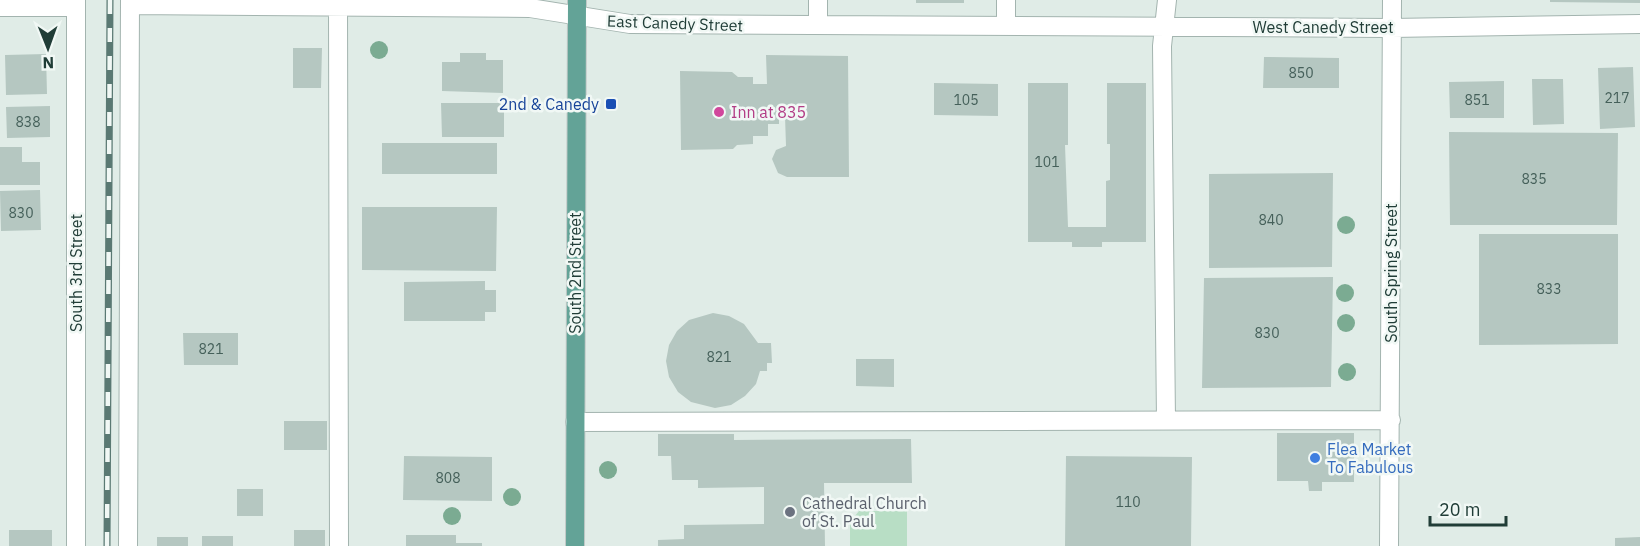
<svg xmlns="http://www.w3.org/2000/svg" width="1640" height="546" viewBox="0 0 1640 546" font-family="'IBM Plex Sans',sans-serif">
	<rect width="100%" height="100%" fill="#e0ece7"/>
	<path fill="#b8dec5" d="M859,511h48v35h-57v-24z"/>
	<path fill="#b5c7c1" d="M916,0h48v3h-48z
		M1550,0h90v3l-90,-1z
		M293,48h29l-1,40h-28z
		M460,53h26v7h17v33l-61,-2v-29h18z
		M46,54l1,40 -41,1 -1,-40z
		M766,55l82,1 1,121h-62l-9,-4 -6,-14 4,-9 10,-4 -1,-30h-6v8h-11v12h-15v8l-16,1 -4,4 -52,1 -1,-79 52,1 6,5h15v7h14z
		M1264,57l75,1v30h-76z
		M1633,67l2,60 -35,2 -2,-61z
		M1532,79h31l1,45 -31,1z
		M1504,81v37h-54l-1,-36z
		M934,83l64,1v32l-64,-1z
		M1028,83h40v62h-3l3,82h38v-46l4,-1v-36h-3v-61h39v159h-44v5h-30v-5h-44z
		M441,103h63v34h-62z
		M50,106v31l-43,1 -1,-31z
		M1449,132l169,1 -1,92h-167z
		M382,143h115v31h-115z
		M0,147h22v15h18v23h-40z
		M1333,173l-1,94 -123,1v-94z
		M40,190l1,40 -40,1 -1,-40z
		M362,207h135l-1,64 -134,-1z
		M1479,234h139v110l-139,1z
		M1333,277l-2,110 -129,1 2,-110z
		M485,281v9h11v22h-11v9h-81v-39z
		M713,313l16,3 15,8 14,19h13l1,20h-5v8h-7l-4,13 -11,12 -14,9 -16,3 -24,-6 -13,-10 -9,-15 -3,-16 3,-16 8,-14 12,-11z
		M183,333h55v32h-54z
		M856,359h38v28l-38,-1z
		M284,421h43v29h-43z
		M1277,433h77v49h-32v9h-13l-1,-10h-31z
		M658,434h76v6l177,-1 1,44h-88l1,63h-167v-6l26,-1v-14l80,-1v-37l-66,1v-8h-26l-1,-24h-13z
		M404,456l88,1v44l-89,-1z
		M1066,456l126,1 -1,89h-126z
		M237,489h26v27h-26z
		M9,530h43v16h-43z
		M294,530h31v16h-31z
		M406,535h50v8h26v3h-76z
		M202,536h31v10h-31z
		M157,537h31v9h-31z
		M1640,537v9h-25v-8z"/>
	<g fill="none" stroke-linecap="round" stroke-linejoin="round">
		<defs>
			<path id="minor" d="M76,0v546
				M338,0l1,546
				M130,5l400,3 100,16 762,4 248,-4
				M0,7h76
				M818,25v-25
				M1006,25v-25
				M1166,420l-4,-374 5,-46
				M575,422l816,-2
				M128,546l2,-546
				M1389,546l3,-546"/>
			<path id="major" d="M575,546l2,-546"/>
		</defs>
		<use href="#minor" stroke="#a3b4af" stroke-width="20"/>
		<use href="#major" stroke="#c1c9c7" stroke-width="20"/>
		<use href="#minor" stroke="#fff" stroke-width="18"/>
		<use href="#major" stroke="#63a397" stroke-width="18"/>
		<defs>
			<path id="rail" d="M107,546l3,-546"/>
		</defs>
		<use href="#rail" stroke="#5a7973" stroke-width="7"/>
		<use href="#rail" stroke="#f1f8f5" stroke-width="4.5" stroke-dasharray="14" stroke-linecap="butt"/>
	</g>
	<g fill="#7bab92">
		<circle cx="379" cy="50" r="9"/>
		<circle cx="1346" cy="225" r="9"/>
		<circle cx="1345" cy="293" r="9"/>
		<circle cx="1346" cy="323" r="9"/>
		<circle cx="1347" cy="372" r="9"/>
		<circle cx="608" cy="470" r="9"/>
		<circle cx="512" cy="497" r="9"/>
		<circle cx="452" cy="516" r="9"/>
	</g>
	<rect fill="#1a4fb4" stroke="#f1f8f5" stroke-width="2" x="605" y="98" width="12" height="12" rx="3"/>
	<circle fill="#d1479c" stroke="#f1f8f5" stroke-width="2" cx="719" cy="112" r="6"/>
	<circle fill="#3f7fe0" stroke="#f1f8f5" stroke-width="2" cx="1315" cy="458" r="6"/>
	<circle fill="#6b7280" stroke="#f1f8f5" stroke-width="2" cx="790" cy="512" r="6"/>
	<g text-anchor="middle" stroke-width="5" stroke-linejoin="round" paint-order="stroke">
		<g font-size="14" fill="#45605a">
			<text x="1301" y="78">850</text>
			<text x="1617" y="103">217</text>
			<text x="966" y="105">105</text>
			<text x="1477" y="105">851</text>
			<text x="28" y="127">838</text>
			<text x="1047" y="167">101</text>
			<text x="1534" y="184">835</text>
			<text x="21" y="218">830</text>
			<text x="1271" y="225">840</text>
			<text x="1549" y="294">833</text>
			<text x="1267" y="338">830</text>
			<text x="211" y="354">821</text>
			<text x="719" y="362">821</text>
			<text x="448" y="483">808</text>
			<text x="1128" y="507">110</text>
		</g>
		<g font-size="16" fill="#203d37" stroke="#f1f8f5">
			<text transform="translate(675 23) rotate(2)" y="6">East Canedy Street</text>
			<text x="1323" y="33">West Canedy Street</text>
			<text transform="translate(76 273) rotate(-90)" y="6">South 3rd Street</text>
			<text transform="translate(575 273) rotate(-90)" y="6">South 2nd Street</text>
			<text transform="translate(1391 273) rotate(-90)" y="6">South Spring Street</text>
		</g>
		<g font-size="16" fill="#164399" stroke="#f1f8f5" text-anchor="end">
			<text x="599" y="110">2nd &amp; Canedy</text>
		</g>
		<g font-size="16" fill="#b23c85" stroke="#f1f8f5" text-anchor="start">
			<text x="731" y="118">Inn at 835</text>
		</g>
		<g font-size="16" fill="#366cbe" stroke="#f1f8f5" text-anchor="start">
			<text x="1327" y="455">Flea Market<tspan x="1327" dy="18">To Fabulous</tspan></text>
		</g>
		<g font-size="16" fill="#5b616d" stroke="#f1f8f5" text-anchor="start">
			<text x="802" y="509">Cathedral Church<tspan x="802" dy="18">of St. Paul</tspan></text>
		</g>
	</g>
	<g transform="translate(48 48) rotate(179)" stroke="#f1f8f5" stroke-width="4.5" paint-order="stroke">
	<path d="M0-4.5L10 22L0 15L-10 22Z" fill="#203d37"/>
	<text y="-9" font-size="16" font-weight="bold" text-anchor="middle" fill="#203d37">N</text>
	</g>
	<path d="M1430 516v9h76v-9" fill="none" stroke="#203d37" stroke-width="3"/>
	<text x="1439" y="516" font-size="18" fill="#203d37" stroke="#f1f8f5" stroke-width="4.5" paint-order="stroke">20 m</text>
</svg>
